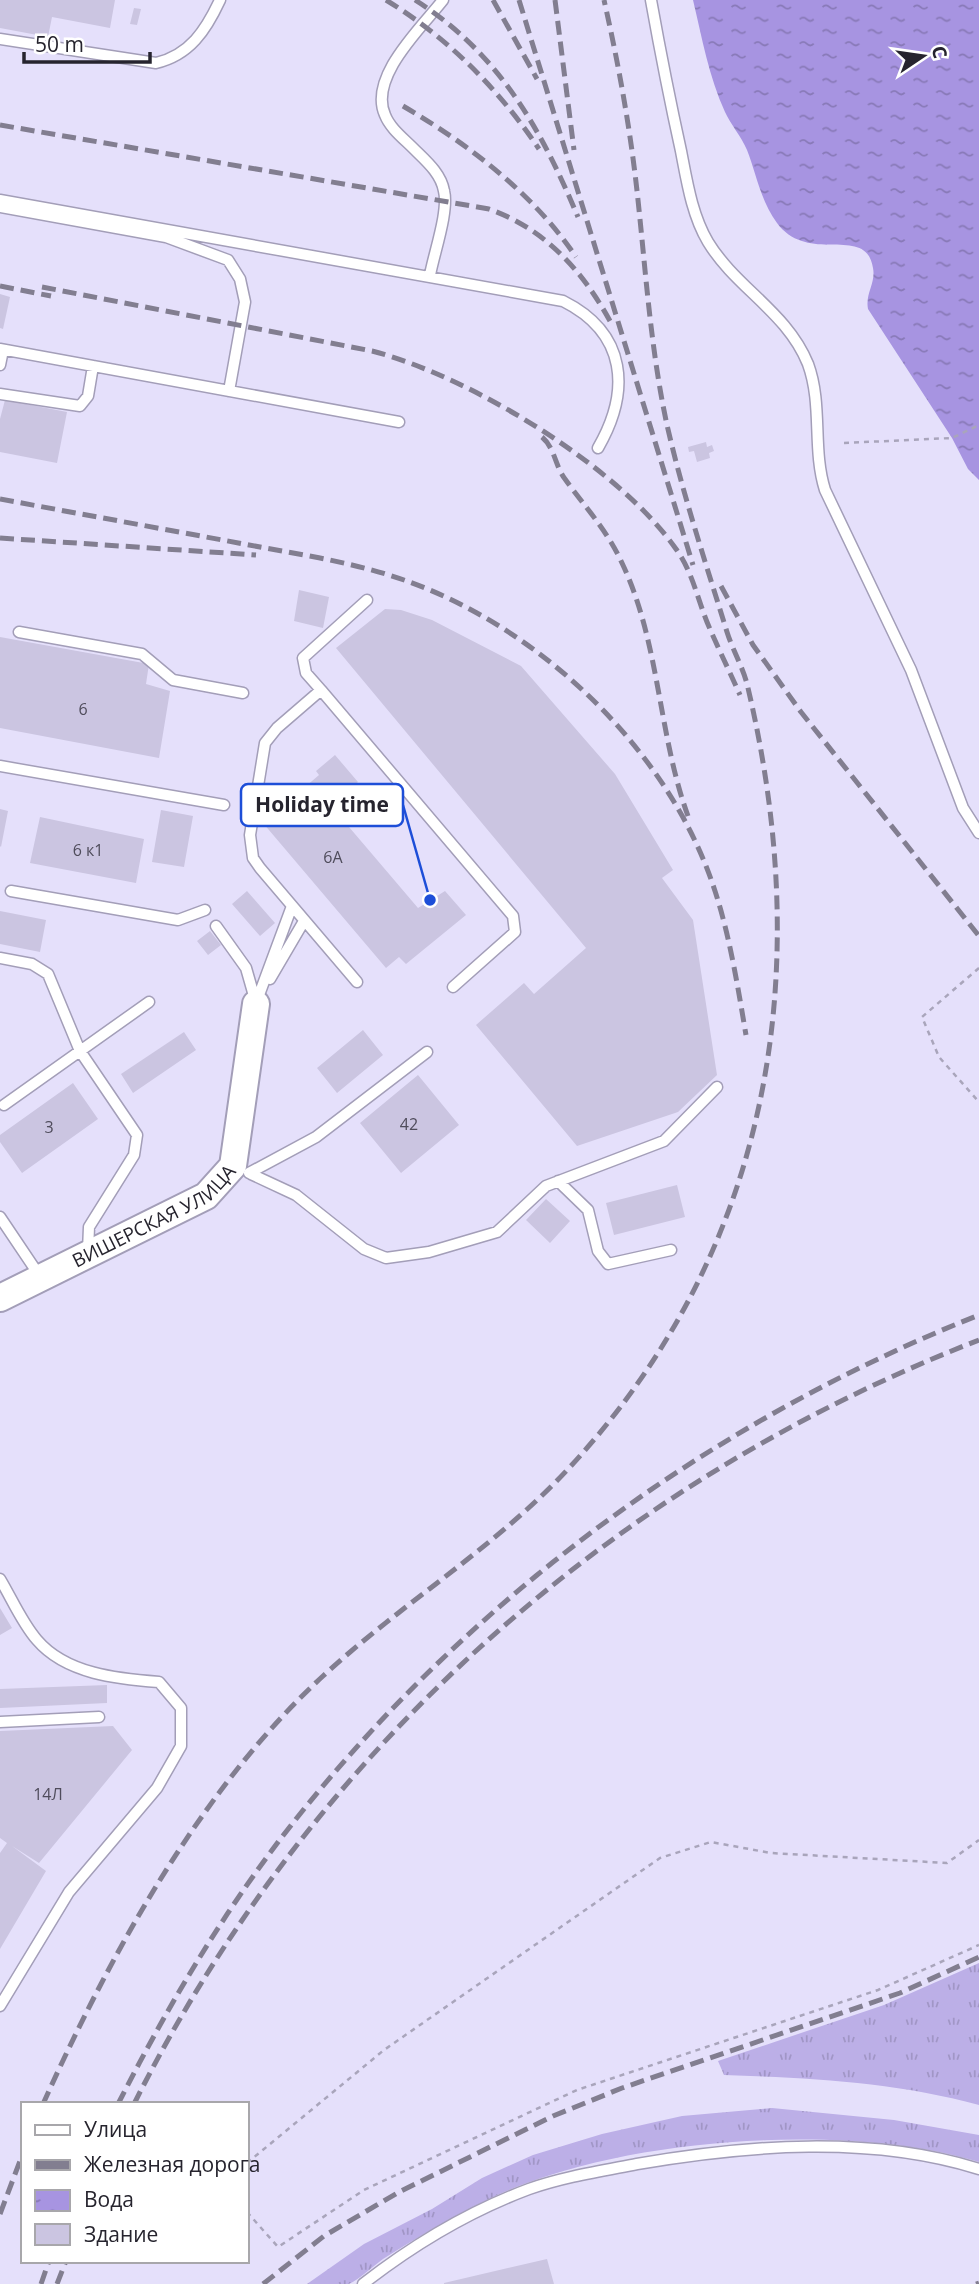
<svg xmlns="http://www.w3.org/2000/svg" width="979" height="2284" viewBox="0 0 979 2284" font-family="'Open Sans',sans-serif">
	<defs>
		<pattern id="grass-tufts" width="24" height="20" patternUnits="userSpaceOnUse" patternTransform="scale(1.75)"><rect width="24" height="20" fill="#bcafe7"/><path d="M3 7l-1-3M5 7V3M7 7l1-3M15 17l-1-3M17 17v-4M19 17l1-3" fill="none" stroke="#a196c6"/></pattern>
		<pattern id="water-ripples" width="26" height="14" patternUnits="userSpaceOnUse" patternTransform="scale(1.75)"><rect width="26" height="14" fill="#a794e1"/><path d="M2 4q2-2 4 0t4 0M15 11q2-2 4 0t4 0" fill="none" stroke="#8879b7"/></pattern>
	</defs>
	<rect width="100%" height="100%" fill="#e5e0fb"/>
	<path fill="url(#grass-tufts)" d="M979,1963v142c-84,-23 -169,-27 -255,-30l-6,-14 166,-56z
		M772,2108l122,12 85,15v27c-134,-41 -368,-25 -494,39 -35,17 -69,37 -102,58 -10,7 -23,20 -34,25 -11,0 -31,0 -42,0l57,-40 68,-35 50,-31 51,-23 69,-21 80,-18z"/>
	<path fill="url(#water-ripples)" d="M693,0h286v480l-11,-11 -16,-31 -84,-129c-3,-15 8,-26 5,-41 -7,-45 -64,-2 -96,-45 -16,-21 -21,-50 -30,-73 -6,-14 -16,-25 -22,-38 -16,-35 -23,-74 -32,-112z"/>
	<path fill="#cbc5e1" d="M0,0h115l-5,28 -58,-11 -4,20 -48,-9z
		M134,8l7,1 -4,16 -7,-1z
		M0,294l10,3 -7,32 -3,-1z
		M5,400l62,12 -10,51 -57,-11v-33z
		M706,442l1,5 5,-2 2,6 -5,2 1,5 -13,4 -3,-11 -5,1 -1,-5z
		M299,590l30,7 -6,31 -29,-7z
		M385,609l16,1 31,10 89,46 94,108 58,96 -11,8 31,42 24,155 -39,37 -101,34 -101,-121 48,-42 10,11 52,-46 -250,-300z
		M0,637l149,27 -3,20 24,7 -11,67 -159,-30z
		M335,755l23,27 -26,25 86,101 27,-17 21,24 -60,49 -7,-7 -13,11 -123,-145 56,-48 -3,-4z
		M0,809l8,2 -7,36 -1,-1z
		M161,810l32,6 -9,51 -32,-5z
		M40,817l104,22 -8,44 -106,-20z
		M247,891l28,32 -15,13 -28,-32z
		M0,911l46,9 -6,32 -40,-8z
		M210,931l11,14 -13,10 -11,-14z
		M363,1030l20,25 -46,38 -20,-25z
		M184,1032l12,18 -63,43 -12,-19z
		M418,1075l41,50 -58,48 -41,-50z
		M73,1083l25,36 -76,54 -22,-31v-7z
		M677,1185l8,32 -71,18 -8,-32z
		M546,1199l24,22 -20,22 -24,-23z
		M0,1608l12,20 -12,7z
		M107,1685v18l-107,5v-19z
		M113,1726l19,24 -93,113 -27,-17 34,25 -46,78v-96l7,-10 -7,-5v-107z
		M547,2259l7,25h-110v-1z"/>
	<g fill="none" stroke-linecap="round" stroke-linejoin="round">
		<defs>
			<path id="lane" d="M651,0c9,50 19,101 30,151 6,31 11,64 27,91 28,46 79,70 100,122 15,41 4,85 17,126l86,180 52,138 16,25
				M0,39l156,24c34,-8 50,-33 64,-63
				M0,200l563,101c64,32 68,90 35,147
				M0,207l166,30 62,23 12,19 5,23 -16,89
				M430,275c4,-22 19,-64 14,-84 -3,-18 -19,-31 -31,-43 -10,-10 -23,-20 -28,-33 -17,-38 37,-88 58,-115
				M0,349l399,73
				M0,365l3,-15
				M0,394l80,12 8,-10 5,-30
				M19,632l123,22 31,26 70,13
				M321,690l-15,-17 -3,-15 64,-58
				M0,766l224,39
				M11,891l167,29 27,-10
				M216,926l30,42 10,35
				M0,958l32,6 16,10 32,77 57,84 -3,20 -45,72 -1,24
				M270,979l34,-58
				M357,982l-97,-114 -7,-10 -3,-23 15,-92 12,-15 44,-38 192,226 2,16 -62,55
				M256,1003l36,-97
				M4,1105l145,-103
				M249,1173l67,-36 111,-85
				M251,1174l45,21 68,54 22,9 43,-6 68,-20 49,-46 118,-45 53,-54
				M558,1181l30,29 10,41 10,13 63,-14
				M0,1217l41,61
				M0,1579c12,20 22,44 37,61 29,34 81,39 122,42l22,26v38l-24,42 -88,104 -69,114
				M0,1722l99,-5
				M363,2284c50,-39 107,-73 166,-95 34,-12 72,-18 108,-25 111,-19 233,-29 342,5"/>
			<g id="secondary">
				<path id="s1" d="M0,1298l206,-102 27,-30 23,-162"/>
			</g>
		</defs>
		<use href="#lane" stroke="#a39eb8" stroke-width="13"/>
		<use href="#secondary" stroke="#a39eb8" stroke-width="30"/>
		<path stroke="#a9a5bb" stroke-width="2.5" stroke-dasharray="5 5" stroke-linecap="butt" d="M844,443l108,-5 27,-13
			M979,968l-57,49 17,40 40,45
			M247,2163l137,-113 276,-192 51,-16 60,11 176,10 32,-23
			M247,2212l31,35 86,-57 213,-100 301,-100 101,-45"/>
		<use href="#lane" stroke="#fff" stroke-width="10"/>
		<use href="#secondary" stroke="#fff" stroke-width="26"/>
		<path stroke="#827e90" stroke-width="5" stroke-dasharray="14 7" stroke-linecap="butt" d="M386,0c62,38 112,88 153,149
			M415,0c84,53 126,129 163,217
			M493,0l44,79
			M519,0l174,565
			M555,0l19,150
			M403,106c65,38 130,87 173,151
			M0,125l489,84c56,20 93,61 121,112
			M0,286l51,10
			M42,287l330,64c97,25 246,115 304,198 16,22 21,48 31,73 10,24 22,48 33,73
			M542,437c13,11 13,29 23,42 20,28 42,51 57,84 38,80 36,171 66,253
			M0,499c81,15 163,30 244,45 53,10 109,18 160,36 137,48 266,171 311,311 15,46 23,97 31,144
			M0,538l256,17
			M721,586l32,59 48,67 178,224
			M43,2104c67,-149 158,-316 280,-428 79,-73 172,-128 246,-208 203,-219 246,-496 179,-780 -4,-19 -15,-37 -21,-56 -21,-68 -44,-137 -60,-207 -16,-74 -21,-150 -29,-225 -7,-67 -19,-134 -34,-200
			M118,2104c51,-100 108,-197 178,-285 178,-224 418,-399 683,-504
			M134,2104c177,-354 477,-621 845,-764
			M0,2214l23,-61
			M41,2284l8,-23
			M57,2284l9,-23
			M263,2284l61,-48 75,-44 154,-76 69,-28 278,-95 79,-36
			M976,2284l3,-1"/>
	</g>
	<g text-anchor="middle" stroke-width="5" stroke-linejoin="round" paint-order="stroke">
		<g font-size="16" fill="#4f4c5b">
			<text x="83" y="715">6</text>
			<text x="88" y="856">6 к1</text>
			<text x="333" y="863">6А</text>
			<text x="409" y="1130">42</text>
			<text x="49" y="1133">3</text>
			<text x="48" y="1800">14Л</text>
		</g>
		<g font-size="19" fill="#26242e" stroke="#fff">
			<text dy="7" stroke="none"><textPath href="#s1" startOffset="175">ВИШЕРСКАЯ УЛИЦА</textPath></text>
		</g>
	</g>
	<path fill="none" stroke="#1d4ed8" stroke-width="2.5" d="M430 900L403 805"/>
	<circle fill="#1d4ed8" stroke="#fff" stroke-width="2.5" cx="430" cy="900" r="7"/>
	<rect fill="#fff" stroke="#1d4ed8" stroke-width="2.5" x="241" y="784" width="162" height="42" rx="7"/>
	<g font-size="21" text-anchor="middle" font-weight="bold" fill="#26242e">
		<text x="322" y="812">Holiday time</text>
	</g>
	<rect x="21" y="2102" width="228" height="161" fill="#ffffff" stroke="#a8a7ab" stroke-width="2"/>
	<rect x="35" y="2125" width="35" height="10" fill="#ffffff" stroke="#a8a7ab" stroke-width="2"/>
	<text x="84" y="2137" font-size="21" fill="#26242e">Улица</text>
	<rect x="35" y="2160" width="35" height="10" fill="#827e90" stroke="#a8a7ab" stroke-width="2"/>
	<text x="84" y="2172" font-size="21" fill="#26242e">Железная дорога</text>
	<rect x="35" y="2190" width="35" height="21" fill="url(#water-ripples)" stroke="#a8a7ab" stroke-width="2"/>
	<text x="84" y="2207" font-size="21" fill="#26242e">Вода</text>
	<rect x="35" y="2224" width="35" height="21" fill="#cbc5e1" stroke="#a8a7ab" stroke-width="2"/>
	<text x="84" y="2242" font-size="21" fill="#26242e">Здание</text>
	<g transform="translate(923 56) rotate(77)" stroke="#ffffff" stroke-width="5" paint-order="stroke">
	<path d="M0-5L12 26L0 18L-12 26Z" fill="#26242e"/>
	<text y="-10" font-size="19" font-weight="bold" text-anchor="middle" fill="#26242e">С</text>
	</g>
	<path d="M24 52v10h126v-10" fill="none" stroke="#26242e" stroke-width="3.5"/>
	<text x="35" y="52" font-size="21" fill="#26242e" stroke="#ffffff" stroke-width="5" paint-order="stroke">50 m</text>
</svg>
